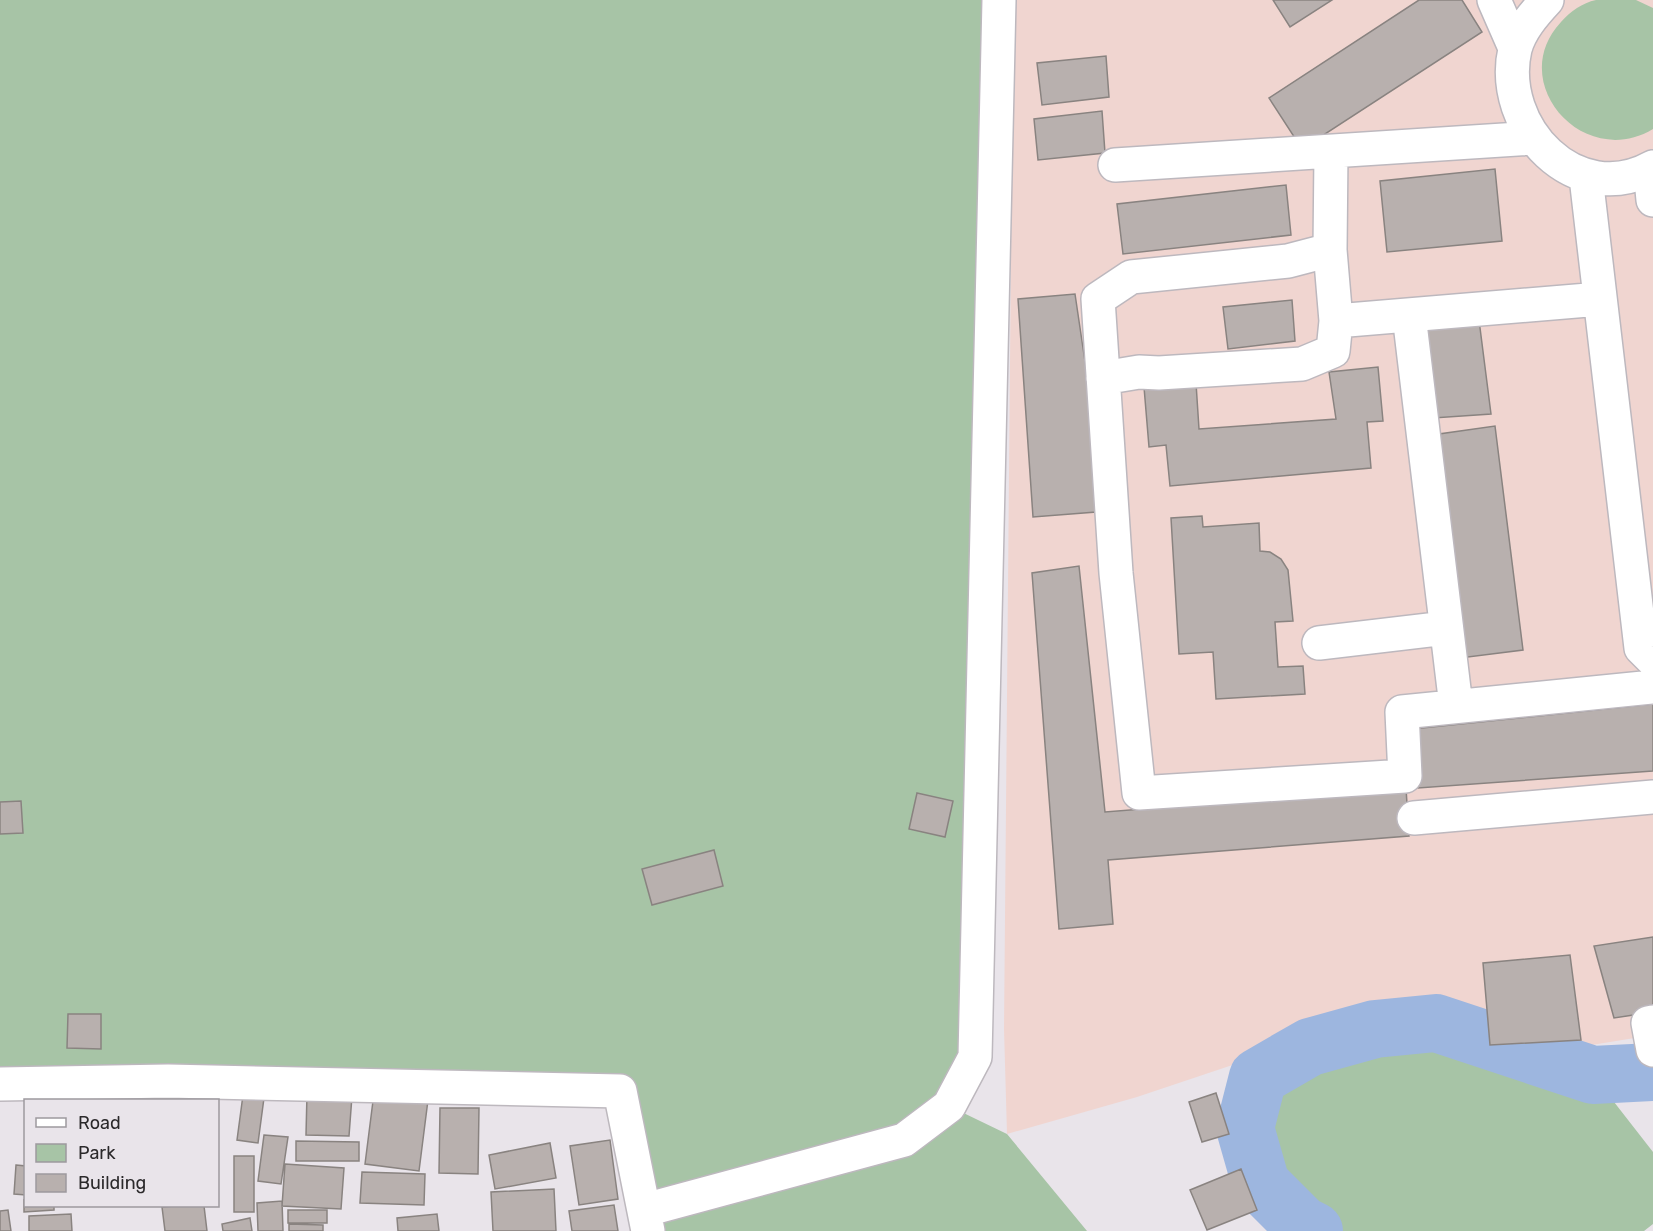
<svg xmlns="http://www.w3.org/2000/svg" width="1653" height="1231" viewBox="0 0 1653 1231" font-family="Rubik,sans-serif">
	<rect width="100%" height="100%" fill="#e9e4ea"/>
	<path fill="#f0d5d0" d="M1016,0h637v1035l-80,13 -173,-39 -263,88 -130,37 -3,-105 8,-887z"/>
	<path fill="#a7c4a6" d="M0,0h990l-25,1045 -25,48 -44,33 -256,69 -26,-117h-614z
		M1596,0h40l17,8v121c-70,42 -148,-47 -92,-107 10,-11 21,-19 35,-22z
		M1436,1023l157,52 60,77v72l-9,7h-330l-12,-6 -41,-41 -16,-56 13,-51 52,-30 65,-18z
		M949,1106l58,28 80,97h-439l-3,-21 259,-70z"/>
	<g fill="none" stroke-linecap="round" stroke-linejoin="round">
		<path stroke="#9db6df" stroke-width="58" d="M1314,1231l-12,-6 -41,-41 -16,-56 13,-51 52,-30 65,-18 61,-6 157,52 60,-3"/>
	</g>
	<path fill="#b8b0ae" stroke="#898380" stroke-width="1.5" d="M1273,0h59l-42,27z
		M1419,0h43l20,32 -180,117 -33,-51z
		M1106,56l3,41 -67,8 -5,-42z
		M1102,111l3,42 -67,7 -4,-41z
		M1495,169l7,72 -115,11 -7,-71z
		M1286,185l5,50 -168,19 -6,-50z
		M1075,294l12,81 9,137 -63,5 -15,-218z
		M1292,300l3,41 -67,8 -5,-42z
		M1479,320l12,94 -58,4 -14,-94z
		M1378,367l5,54 -16,1 4,46 -201,18 -4,-41 -17,2 -5,-60 52,-4 3,46 137,-10 -7,-47z
		M1495,426l28,224 -63,8 -28,-223z
		M1202,516l1,11 56,-4 1,28 10,1 11,7 7,11 5,51 -18,1 3,45 25,-1 2,28 -89,5 -3,-47 -34,2 -8,-136z
		M1079,566l26,246 301,-24 3,48 -301,24 5,64 -54,5 -27,-356z
		M1653,704v67l-235,17 -6,-59z
		M917,793l36,8 -8,36 -36,-8z
		M21,801l2,32 -23,1v-32z
		M714,850l9,36 -71,19 -10,-36z
		M1653,937v75l-39,6 -20,-72z
		M1570,955l11,85 -91,5 -7,-82z
		M68,1014h33v35l-34,-1z
		M374,1093l54,7 -9,71 -54,-7z
		M1216,1093l13,41 -27,8 -13,-40z
		M307,1094l45,2 -3,40 -43,-1z
		M243,1095l21,3 -6,45 -21,-3z
		M440,1108h39l-1,66 -39,-1z
		M264,1135l24,2 -7,47 -23,-3z
		M610,1140l8,59 -39,6 -9,-59z
		M296,1141l63,1v19h-63z
		M550,1143l6,35 -61,11 -6,-34z
		M234,1156h20v56h-20z
		M285,1164l59,4 -3,41 -59,-3z
		M16,1165l10,1v29l-12,-1z
		M1241,1169l16,41 -50,20 -17,-40z
		M362,1172l63,2 -1,31 -64,-2z
		M554,1189l2,42h-63l-2,-39z
		M24,1199l2,7h28v4l-30,2z
		M282,1201l1,30h-25l-1,-28z
		M614,1205l4,26h-46l-3,-20z
		M174,1206h30l3,25h-42l-3,-24z
		M8,1210l3,21h-11v-20z
		M288,1210h39v13h-39z
		M71,1214l1,17h-43v-15z
		M437,1214l2,17h-41l-1,-13z
		M250,1218l2,13h-29l-1,-7z
		M289,1224l34,1v6h-34z"/>
	<g fill="none" stroke-linecap="round" stroke-linejoin="round">
		<defs>
			<path id="minor" d="M1494,0l21,48
				M1547,0c-13,14 -27,30 -32,49 -18,78 61,161 138,118
				M1115,165l418,-27
				M1650,169l3,31
				M1586,177l55,471 12,12
				M1330,250l-42,11 -157,16 -33,22 18,274 23,220 266,-17 -3,-64 251,-25
				M1409,315l47,391
				M1336,321l264,-22
				M1103,378l36,-6 20,1 143,-9 31,-13 3,-30 -6,-71 1,-97
				M1319,643l127,-15
				M1414,818l239,-21
				M1653,1022l-5,1 5,27
				M0,1084l168,-3 452,10 28,140
				M645,1210l259,-70 45,-34 26,-49 24,-1057"/>
		</defs>
		<use href="#minor" stroke="#bdb8be" stroke-width="36"/>
		<use href="#minor" stroke="#fff" stroke-width="33"/>
	</g>
	<rect x="24" y="1099" width="195" height="108" fill="#e9e4ea" stroke="#9d999e" stroke-width="1.5"/>
	<rect x="36" y="1118" width="30" height="9" fill="#ffffff" stroke="#9d999e" stroke-width="1.5"/>
	<text x="78" y="1129" font-size="18" fill="#2b292b">Road</text>
	<rect x="36" y="1144" width="30" height="18" fill="#a7c4a6" stroke="#9d999e" stroke-width="1.5"/>
	<text x="78" y="1159" font-size="18" fill="#2b292b">Park</text>
	<rect x="36" y="1174" width="30" height="18" fill="#b8b0ae" stroke="#9d999e" stroke-width="1.5"/>
	<text x="78" y="1189" font-size="18" fill="#2b292b">Building</text>
</svg>
